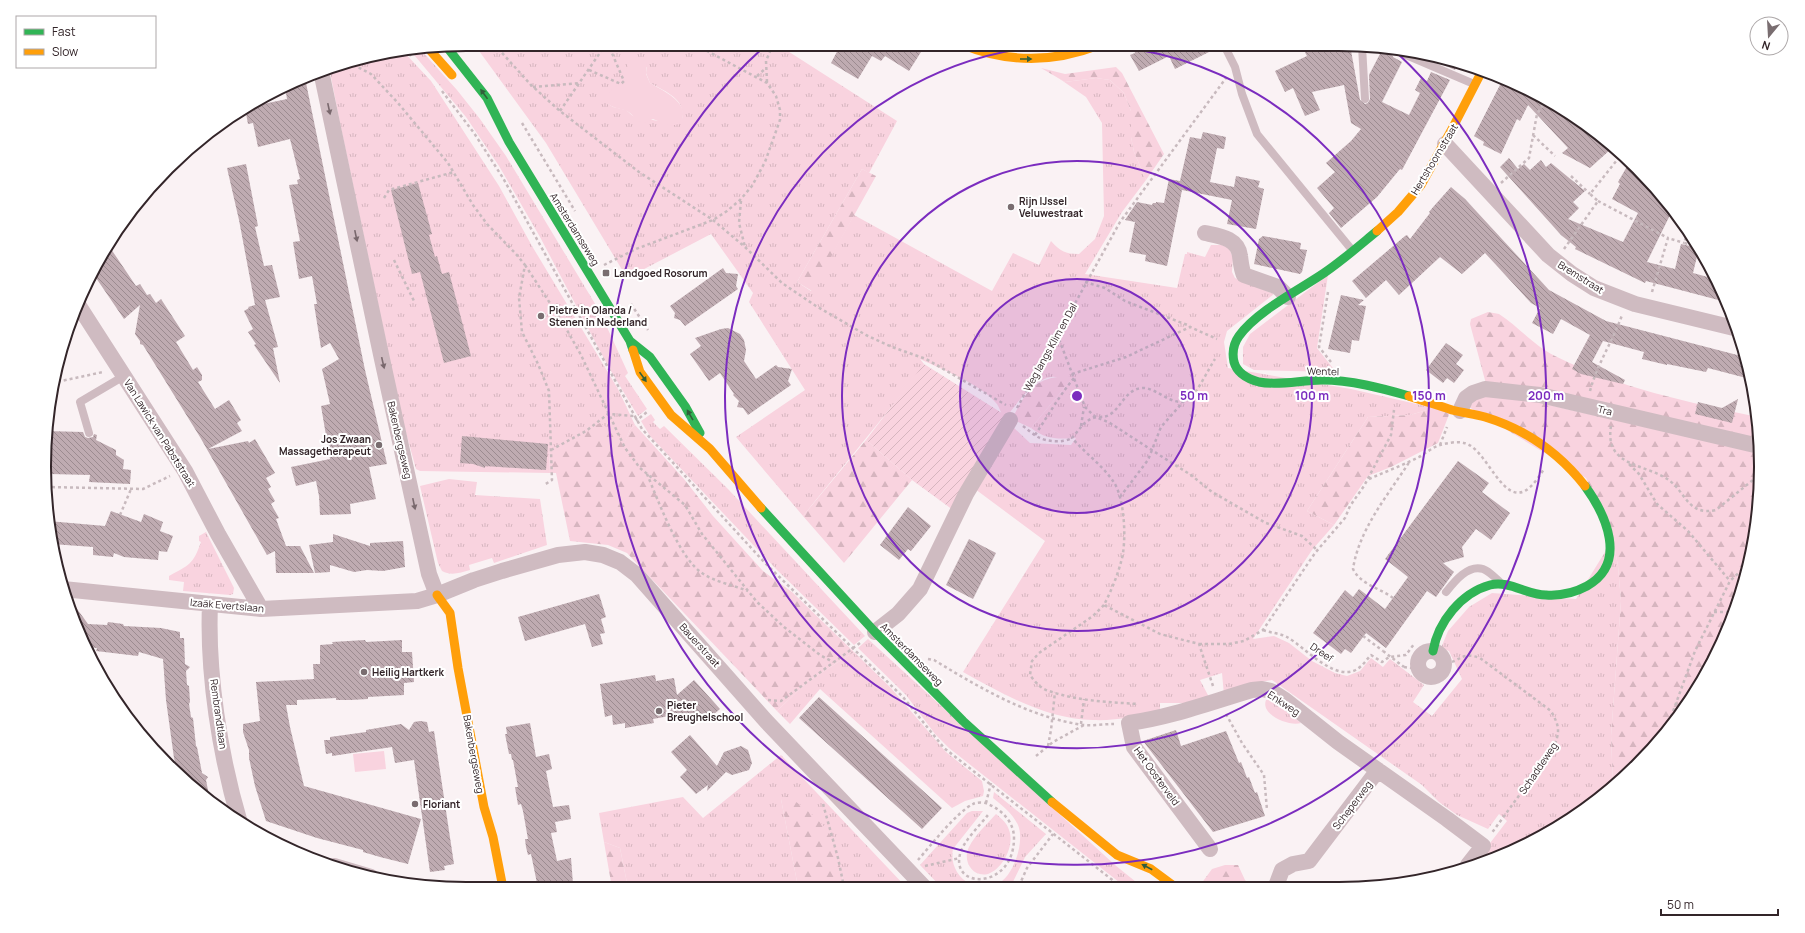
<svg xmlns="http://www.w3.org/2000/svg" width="1805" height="933" viewBox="0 0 1805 933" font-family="Manrope,sans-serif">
	<defs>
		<pattern id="grass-tufts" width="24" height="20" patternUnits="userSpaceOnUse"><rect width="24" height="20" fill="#f9d3df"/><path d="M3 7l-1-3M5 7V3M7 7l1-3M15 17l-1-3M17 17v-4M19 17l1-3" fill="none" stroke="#d6b5bf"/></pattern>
		<pattern id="forest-firs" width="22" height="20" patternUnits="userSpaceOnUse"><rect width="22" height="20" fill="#f9d3df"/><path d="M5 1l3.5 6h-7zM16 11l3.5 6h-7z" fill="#d6b5bf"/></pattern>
		<pattern id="garden-furrows" width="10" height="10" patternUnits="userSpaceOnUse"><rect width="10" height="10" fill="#f9d3df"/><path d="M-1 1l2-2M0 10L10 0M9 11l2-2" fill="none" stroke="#d6b5bf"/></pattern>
		<pattern id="building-back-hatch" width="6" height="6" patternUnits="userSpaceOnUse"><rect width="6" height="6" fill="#bfabb1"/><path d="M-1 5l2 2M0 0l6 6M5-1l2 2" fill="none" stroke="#9c8b90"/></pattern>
	</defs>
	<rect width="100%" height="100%" fill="#faf2f4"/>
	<path fill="url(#grass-tufts)" fill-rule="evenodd" d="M474,44h311l-2,4 114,73 -28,52 -7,-4 -65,113 14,9 43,-76 138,76 21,-38 26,12 12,-24c9,10 14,13 28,13l16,-15 9,-23 -2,-93 -16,-26 -32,-22 11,7 31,-4 14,2 14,13 7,18v26l3,15 12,28 -24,32 -37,62 92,14 8,-34h2v-2l18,5 6,-12h11l7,3 4,10 -1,14 3,6 39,16 -47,37 -3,11 4,26 123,21 83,19 -24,7 -42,2 -61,94 27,14 -22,25 -59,89 21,-3 15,7 23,18 23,12 12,3 13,-5 11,-13 12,9 7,-8 34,26 -11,17 19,14 30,-37 -13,-28 -8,-3 7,-17 21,-24 23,-14 84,6 37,-60 5,27 3,35 -10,135 2,50 -17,16 -96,55 -26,7 33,-43 -8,-7 -11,15 -31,-14 -18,-13 -17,-17 -150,-105 -18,3 -30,12 -2,-22 -22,7 10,19 -12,4h-38v9c-22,4 -44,9 -67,8 -47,-1 -90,-26 -130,-48l82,-131 -70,-52 37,-63 18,17 41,2 5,-7c-19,1 -29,2 -45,-10l39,-47c-5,-1 -13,-5 -18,-4 -17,1 -37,28 -46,41l-3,-1c-2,-4 -4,-11 -7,-14 -14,-18 -55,-34 -76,-44l4,5 -6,10 -115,142 -67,-79 69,-47 -56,-88 4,-9 -42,-59 -84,44 -81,-135zM647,67l-1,6 4,10c15,8 36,16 32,36l-23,2 -25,-4 -8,-7 -13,-3 -5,-3 3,-12c8,-6 17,-12 17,-23z
		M420,49l37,41 23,29 26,37 94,156 28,61 -3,3 22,33 -9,7 -30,-50 -68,-129 -41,-71 -33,-49 -56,-67z
		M402,50l29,31 68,105 33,60 86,143 17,36 -5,5 -7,17 -74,3 1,23 -130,-2 -4,-2 -14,-51 -62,-295 -11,-56 55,-15z
		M1328,275l-11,73 19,24 -82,-2 -11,-6v-17l7,-13z
		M651,414l4,6 -2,2 7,7 4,-3 64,63 137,147 -11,9 -78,-76 -126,-133 -9,-15z
		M449,479l28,3 -2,13 65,4 7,46 -53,18 -2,-5 -23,7 1,5c-10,3 -19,6 -28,1l-4,-8 -18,-77z
		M206,532l28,56 -1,6 -3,1 -47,-4 1,-9 -15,-2v-4c20,-11 24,-11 32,-34l-2,-1v-5z
		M868,639l247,226 26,21h-17l-175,-138 -14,-14 -29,-39 -48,-47z
		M854,652l37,36 55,64 36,29 2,10 -1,5 -18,5 -13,7 -132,-119 -30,35 -13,-13 30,-29z
		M1266,700h5l30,23c-11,4 -41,-8 -35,-23z
		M781,755l125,132h-61l-12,-44 -5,-11 -47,-33 17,88 -170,1 -8,-40 -16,-6 -5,-29 84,-16 20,21z
		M994,792l52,42 -21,23 -14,29 -24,1c4,-2 8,-2 12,-4 15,-8 26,-42 19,-58 -6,-12 -15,-19 -25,-27z
		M972,811h11l-30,38c-3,14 4,28 17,35 4,3 11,2 16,3h-45l-21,-22 47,-52z
		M996,814c6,5 11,9 13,16 6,15 -6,39 -21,44 -16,4 -26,-14 -19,-27 6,-12 18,-23 27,-33z"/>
	<path fill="url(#forest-firs)" d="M1116,67l6,6 42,81 -18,26 -12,-28 -3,-15v-26l-7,-18 -14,-13 -14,-2 -31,4 -24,-14 24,6z
		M862,169l14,7 -64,115 -15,-9z
		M1488,312c3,1 8,1 11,2 20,13 35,32 56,42 64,32 133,46 203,61v23l-272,-56 -16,-60 1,-5z
		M1066,376l4,1v4l-39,47 -19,-9c14,-27 21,-41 54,-43z
		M1487,394l31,4 241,55 1,41 -13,82 -29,77 -62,92 -43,41 -2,-50 10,-135 -3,-35 -5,-27 -27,-61 -117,-71 8,-9z
		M1434,408l16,4 -12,31 -47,24 -23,9 -34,49 -27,-14 61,-94 42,-2z
		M600,423l18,12 5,11 7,-16 5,-5 49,54 29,37 50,55 29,21 62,60 -47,30 -30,29 -150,-158 -19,-8 -38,-4 -14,-68h-6l-1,-23z
		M866,440l46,40 -68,83 -41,-47z
		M787,796c12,7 35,25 42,37 9,16 11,37 16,54h-47l-17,-88z
		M604,842l16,6 8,40h-16z
		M1225,865h13l7,15 6,6h-43l-7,-2 11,-15z"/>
	<path fill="url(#garden-furrows)" d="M924,364l81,51 -52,95 -41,-30 -46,-40z"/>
	<path fill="#f9d3df" d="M634,57l7,1 6,5 -1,11 4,9c13,8 44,21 29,41l-9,2 -17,-7 -9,4 -9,-3c-5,-13 -17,-9 -27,-16l-1,-9c13,-15 19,-9 21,-32z
		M384,751l2,18 -31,3 -2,-18z"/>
	<path fill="url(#building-back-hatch)" d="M841,44h68l12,8 -12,19 -24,-15 -4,5 -9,-5 -14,23 -27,-16z
		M1145,45h74v2l-44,22 -6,-13 -30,15 -9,-16 5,-2 -1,-3z
		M1301,45h49l10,55 5,4 3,-1 2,-4 -1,-24 13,-25 11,6v1l9,5 -20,40 27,13 11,-22 -5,-3 6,-12 6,3 4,-9 19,8 -48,90 -2,-1 -23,28 -36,31 -12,-15 5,-5 -17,-20 18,-16 -9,-9 25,-22 10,-12 -10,-6 -7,-38 -32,7 8,18 -15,6 -12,-28 -8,4 -10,-21 32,-15z
		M1440,57l18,5 -3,8 -18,-8z
		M305,78l60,292 22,94 -18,3 7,32 -26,5 1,10 -31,1 -1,-19 -3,-15 -20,5 -5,-19 39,-8 -9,-53 9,-2 -8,-35 17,-10 -9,-16 -9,5 -7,-44h3l-5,-28 -13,3 -6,-37 7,-1 -11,-56 9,-1 -1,-4 3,-1 -10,-40 -32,8 -5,-24 -5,1 -3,-16 42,-9 -2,-12z
		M1503,79l22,8 69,43 17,19 -21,19 -28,-15 6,-5 -40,-43 -8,16 -3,-2 -16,35 -18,-9 1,-3 -10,-6z
		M1203,132l23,5 -2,12 -7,-1 -7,34 24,5 2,-11 24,5 -2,6 6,2 -8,40 -29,-5 5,-24 -50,-10 -15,76 -22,-5 1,-6 -17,-3 6,-30 -10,-2 12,-18 15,3 1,-2h3v-1l8,1 5,-24 11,2 10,-44 11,2z
		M1509,158l9,11 6,-5 6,6 11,-10 5,7 5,-4 34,28 -12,11 6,6 -11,11 55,23 15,-29 -26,-14 8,-15 -2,-2 11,-19 27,25 16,23 -25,51 28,7 6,-25 18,4 -6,25 22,6 11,23 -80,-21 -1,2 -70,-34 1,-2 -15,-12 -61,-68z
		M246,164l12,62 -3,1 9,39 8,-1 8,32 -15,3 13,47 -5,1 7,35 -26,-38 2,-1 -8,-12 5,-3 -9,-18 5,-3 -1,-1 7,-2 -16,-85 -12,-52z
		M418,183l14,51 -3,1 6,22 2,-1 5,18 7,-2 22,84 -27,7 -24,-91 -8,2 -21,-84z
		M1451,187l14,12 84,91 57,31 139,36 5,22 -42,-11 -2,4 -39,-8v1l-25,-6 2,-7 -41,-11 -11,21 33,18 -2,4 -42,-10 -9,-5 18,-34 -29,-16 -8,15 -21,-11 8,-15 -9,-5 -46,-50 -23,21 -22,-17 -41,38 -13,-15 -20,18 -14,-17 53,-45 2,-1 3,4 20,-26 -1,-1 5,-6z
		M1263,236l38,7 -1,6 7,1 -5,22 -2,2 -46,-10 5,-25z
		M107,246l3,4 1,-1 25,37 4,-2 7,11 3,-1 6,9 5,-4 24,37 -9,6 17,28 4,-3 5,8v5l-4,2 17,27 14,-9 12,20 -4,3 5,8 -34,18 40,-8 1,2 6,-4 20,34 -9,5 5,9 -3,2 7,12 -4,3 8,14 -3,1 10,27h14l14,27h-38l-1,-22 -8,4 -67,-118 -57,-92 -3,-1v-3l-5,-7 5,-29 -16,14 -32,-47z
		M723,268l3,5 12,1 -2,12 2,3 -53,37 -5,-6 -6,-2 1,-5 -5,-7z
		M1341,295l23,5 -6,5 8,1 -7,35 -7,-1 -2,13 -22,-4z
		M728,328l12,6 4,6 2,10 -2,11 12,18 20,-14 2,2 14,2 -4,12 3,4 -43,30 -5,-7 -6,-1 2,-6 -6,-6 1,-1 -14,-21 -11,8 -19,-27 11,-8 -6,-8 26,-9z
		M1446,343l17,12 -7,9 8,6 -10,13 -7,-5 -4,5 -17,-13z
		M1738,399l-6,24 -37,-9 3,-12 24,6z
		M46,431l37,1 2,5 3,1 5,-1 1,-3 3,1 -1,5 20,10v5l8,5 -1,9 8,1 -1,14 -41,-2 1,-7 -40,-1v-13h-4z
		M462,436l86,8 -2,26 -61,-4v2l-12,-4 -13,-1z
		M1458,461l31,22 -7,9 28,21 -19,27 -15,-11 -14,18 2,10 -21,6 11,9 -18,25 -9,-6 -41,57 -20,-15 -15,20 -6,-4 -4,5 -28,-21 32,-43 8,7 6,-8 26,20 23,-32 -23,-18z
		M908,507l23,19 -20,25 -3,-2 -9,11 -19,-15z
		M111,511l30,11 3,-8 19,8 -3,9 13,5 -6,16 -8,-1 -1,9 -34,-3 -10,-4 -1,4 -20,-2v-8l-41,-3 -4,-23 57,5z
		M333,534l37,12v-3l33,-2 2,26 -22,4 -16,-1 -13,2 -24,-7v7l-15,1 -6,-28 24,-3z
		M969,539l27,14 -23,46 -27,-14z
		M599,594l7,23 -5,2 4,14 -5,1 3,10 -11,3 -7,-23 -60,17 -7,-24z
		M72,602l16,22 19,1 1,-3 15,2 1,2 37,2 19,4v6h4l1,26 5,3 -4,4 1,14 2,1 1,16 -1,2 2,13 2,1 3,28 1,1 5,26 6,4 -2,3 4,20 -32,-26 -4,-16 -8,-58 -3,-41 -24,-7 -1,4 -42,-5 1,-3 -12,-1 -16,-43z
		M365,640l1,2 36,-2v12h10l2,30 -10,1v12l-36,2v2l-17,1h-15v-2l-39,2v5h-11l4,22 14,59 117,33 -13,45 -28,-7 -17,-5v-2l-46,-12 -51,-17 -11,-35 -6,-28v-8l-6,-18v-8l17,-3 -4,-39 58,-3 -1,-15h7v-19l13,-1 -1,-2z
		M655,675l1,6 18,-3 3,17 17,-15 26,29 -15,13 -25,-8 -27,5 1,4 -29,5v-5l-12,2 -1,-10 -7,2 -5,-33z
		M819,697l123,111 -20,21 -123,-111z
		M420,721l7,1 2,10 5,-1 20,133 -10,2 1,4 -15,2 -16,-112 -19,3 -3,-16 -60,9v-3l-6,1 -2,-14h6v-3l36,-5v-2l35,-6 8,6 5,-8z
		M530,723l6,34 13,-3 3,15 -6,2 7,36 16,-2 2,14 -16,3 2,10 -6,1 6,28 14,-3 2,26 -11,2v2h-24l-7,-34 -3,1 -2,-8 -1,-8h3l-5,-28 -2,-7 -3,1 -3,-18h3l-5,-27h-1l-1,-6h-2l-4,-20h2l-1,-7z
		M1176,730l5,16 45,-15 13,32 2,-1 6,16 2,-1 6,16 2,-1 8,24 -52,16 -70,-91z
		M690,735l27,31 7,-14 17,-6 7,4 4,13 -3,7 -17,5 -6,-3 -19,19 1,-6 -12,9 -16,-17 7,-7 -16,-18z"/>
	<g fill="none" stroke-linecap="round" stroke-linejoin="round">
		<path stroke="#c8babe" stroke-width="2.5" stroke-dasharray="3 3" stroke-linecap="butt" d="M494,44l37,41 29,26 79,61 74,48 32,27 37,36 34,23 50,29 26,12 34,12 80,46
			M406,50l5,6
			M348,62l23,12 27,29 50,60 25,42 14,19 29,30 9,11 -6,33 3,34 16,32 11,27 3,89 -8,5
			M589,70l32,14 3,-3 -16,-37
			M757,76l9,-8
			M767,82l-1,-21 7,-17
			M533,87l47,-4
			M442,91l32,42 29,45 139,251 123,134 138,134 41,51 176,138
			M560,111l46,-67
			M522,123l53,88
			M1533,135l22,21
			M1571,176l19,18
			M1501,183l28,-25 8,-44 9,-14
			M384,198l5,-8 65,-18
			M741,201l-2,22 6,24
			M1598,201l70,37
			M1688,232l-4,11 14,3
			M1564,249l34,-48 -8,-7 31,-39
			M394,260l20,41
			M525,265l38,58 18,32 44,93 15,20 45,37 17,29 55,68 27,25 36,28 13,7
			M604,265l32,-16 77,-29 14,-9 13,-11 12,-14 13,-24 15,-42v-10l-4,-14 -9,-13 -73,-39
			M1085,282l20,6 20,13 65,25
			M1328,292l-9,55 12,15
			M1652,292l16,-54 16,5
			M631,304l17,26
			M1057,334l28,73 9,9 16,7 54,35 27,17 21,17 54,31 36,13 15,14
			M1072,374l54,-17 64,-30 27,12
			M52,383l51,-11
			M1590,391c7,-27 23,-50 32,-76
			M1017,408l103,-186 106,-144
			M1023,426c5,4 10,8 15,11 9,5 26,6 34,1
			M1081,426l3,-19
			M1611,426c-7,42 36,37 59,55 16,12 18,35 46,29l43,-35
			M1035,435c13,-19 24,-39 39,-57
			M1440,445l7,-18
			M551,450l35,-19 22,-17 26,2 3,4 10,-8
			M1629,464l10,10 18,30 31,27 42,50
			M647,474c11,26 32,84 55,99 13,9 31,12 46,18
			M1369,479c16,-7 34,-14 50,-22 7,-4 14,-10 21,-12 7,-2 18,-4 24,-2 23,4 39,67 65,45 6,-5 11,-13 15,-19
			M46,487l97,2 27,-13
			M1120,497l28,-37 13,-33 23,-26
			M120,515l11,-26
			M1393,598c-13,-10 -32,-13 -40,-29 6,-40 35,-74 57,-108
			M1104,605l-11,11 -54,37 -7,8 -2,14c5,7 11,14 19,16 28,10 59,11 89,13
			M1714,612h19
			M1263,630c8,3 16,3 24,7 18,10 51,49 73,30 4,-3 7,-8 11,-12l11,7 7,-5 17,-2 8,-11
			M1363,636l20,15
			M1199,644h30l15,-3 19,-11 52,-77 30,-35 5,-12 14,-20 27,-51 3,-25
			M928,659l6,1c46,28 95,57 149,65 10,1 21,-1 31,-1
			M1446,663c15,-1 14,-12 34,-5l71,53c9,16 9,21 2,38l-62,85
			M1404,667l7,1 7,-1
			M1213,686l-14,-42 -39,-10 -56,-29c7,-14 13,-28 17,-43 6,-19 4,-65 -8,-81 -11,-16 -28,-28 -41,-43 8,-9 13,-19 25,-21 6,0 10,0 15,-4 10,-8 15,-24 30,-25 15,-1 30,20 46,12 7,-3 21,-32 27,-41
			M768,700l13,1 79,-58
			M1226,714l16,29 22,32 3,35
			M1081,724l3,-25
			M1667,728l28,-77 35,-70 19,-18
			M1048,746l3,-16 4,-38
			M1036,756l17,-14 31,-17
			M986,803l5,-20
			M823,804l15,54 6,29
			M918,860c13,-15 39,-48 55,-56 4,-2 11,-2 15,0 14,6 26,18 26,34 0,53 -67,52 -53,13 4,-11 19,-26 27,-36
			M925,866l35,-8
			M1191,882l8,4
			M1019,886l8,-18 26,-34"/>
		<path stroke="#cfbbc1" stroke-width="8" d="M1224,45l11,22 7,27 15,40 95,116
			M1392,49l82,35
			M1365,99l-3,-53h10
			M89,433l-9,-31 44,-26
			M1446,592c8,-10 22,-28 37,-23 6,2 11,8 16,12"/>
		<path stroke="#cfbbc1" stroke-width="16" d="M321,71l61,288 47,215 8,21
			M1445,144l103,111 24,19 22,14 41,16 103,25
			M1205,233c14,3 33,5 35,23 1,7 1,12 4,19l34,12 10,10
			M77,303l108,168 33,63 43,75
			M1460,411l6,-13 7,-5 12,-4 55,6 219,51
			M63,589l198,20 156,-8 20,-6 37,-15 28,-9 56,-16 27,-3 18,3 17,7 17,13 129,146 158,166
			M210,604c-3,69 10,152 30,219
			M875,632l23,-18 22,-25 46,-95 44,-74
			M1418 664a13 13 0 1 1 26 0a13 13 0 1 1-26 0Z
			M1210,849l-76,-102 -5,-24c43,-6 82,-21 123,-33l10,-1 9,2 14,9 53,42 109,77 36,27 -15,19
			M334,866l37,11
			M1276,886l6,-16 11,-6 16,-3 69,-91"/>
		<path stroke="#30b455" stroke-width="9" d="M446,46l41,52 22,44 121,199 3,9
			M1377,231c-17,14 -34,29 -53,42 -25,17 -67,38 -85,63 -5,7 -7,17 -5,26 3,11 14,17 25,20 20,4 42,-2 63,-2 29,0 59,8 87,16
			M630,341l20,16 35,49 15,27
			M761,508l114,124 88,89 89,81
			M1433,651c5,-29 28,-58 57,-66 19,-5 37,10 56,10 14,1 28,-2 41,-9 41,-23 19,-71 -2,-100"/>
		<path stroke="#ff9f0a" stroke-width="9" d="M961,44c46,19 92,19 138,1
			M428,48l24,27
			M1377,231l21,-19 23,-27 31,-56 30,-58
			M633,350l7,22 31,43 39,34 51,59
			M1409,396c14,5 29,9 43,14 11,3 23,4 33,7 40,12 74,36 100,69
			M437,595l13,18 8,55 26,139 9,30 10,51
			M1052,802l65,53 34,14 23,17"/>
		<path stroke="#c8babe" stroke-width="2.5" stroke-dasharray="3 3" stroke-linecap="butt" d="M1383,651l21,16"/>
	</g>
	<defs><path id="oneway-solid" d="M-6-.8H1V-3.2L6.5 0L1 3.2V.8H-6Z"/></defs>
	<g fill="#325e3b">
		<use href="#oneway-solid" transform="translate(1026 59)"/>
		<use href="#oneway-solid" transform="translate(484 94) rotate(-126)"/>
		<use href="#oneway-solid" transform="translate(643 377) rotate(55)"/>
		<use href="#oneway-solid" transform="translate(690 415) rotate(-120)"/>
		<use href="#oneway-solid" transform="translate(1147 867) rotate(-152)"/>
	</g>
	<g fill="#79686d">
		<use href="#oneway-solid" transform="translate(329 109) rotate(78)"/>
		<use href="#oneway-solid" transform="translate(356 236) rotate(78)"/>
		<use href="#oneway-solid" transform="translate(383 363) rotate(77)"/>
		<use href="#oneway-solid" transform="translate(414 504) rotate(78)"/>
	</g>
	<circle cx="1077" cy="396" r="117" fill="#7b2cbf" fill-opacity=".12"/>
	<g fill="none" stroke="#7b2cbf" stroke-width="2">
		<circle cx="1077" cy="396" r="117"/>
		<circle cx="1077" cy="396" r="235"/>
		<path d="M1098 45A352 352 0 1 1 1056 45"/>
		<path d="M1394 50A469 469 0 1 1 766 45"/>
	</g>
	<g fill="#796d70" stroke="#fff" stroke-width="1.5">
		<circle cx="1011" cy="207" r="4"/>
		<rect x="602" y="269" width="8" height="8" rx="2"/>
		<circle cx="541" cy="316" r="4"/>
		<circle cx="379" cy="445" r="4"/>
		<circle cx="364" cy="672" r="4"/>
		<circle cx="659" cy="711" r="4"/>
		<circle cx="415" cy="804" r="4"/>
	</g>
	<g text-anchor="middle" stroke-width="4" stroke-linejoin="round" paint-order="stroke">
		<g font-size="10" fill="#332529" stroke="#fff">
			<text transform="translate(1434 159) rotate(-59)" y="4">Hertshoornstraat</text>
			<text transform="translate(575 229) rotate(58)" y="4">Amsterdamseweg</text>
			<text transform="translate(1581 277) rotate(32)" y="4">Bremstraat</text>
			<text transform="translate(1050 347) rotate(-61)" y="4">Weg langs Klim en Dal</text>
			<text transform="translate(1323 371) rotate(1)" y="4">Wentel</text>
			<text transform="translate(1605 410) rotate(14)" y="4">Tra</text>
			<text transform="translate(160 433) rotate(58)" y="4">Van Lawick van Pabststraat</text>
			<text transform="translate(400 440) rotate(77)" y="4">Bakenbergseweg</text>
			<text transform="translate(227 605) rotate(5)" y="4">Izaäk Evertslaan</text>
			<text transform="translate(700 645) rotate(48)" y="4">Bauerstraat</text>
			<text transform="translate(1322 652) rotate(34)" y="4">Dreef</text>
			<text transform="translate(912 654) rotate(45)" y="4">Amsterdamseweg</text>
			<text transform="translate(1284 703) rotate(33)" y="4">Enkweg</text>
			<text transform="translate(219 714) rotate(82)" y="4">Rembrandtlaan</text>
			<text transform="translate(474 754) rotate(80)" y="4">Bakenbergseweg</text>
			<text transform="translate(1538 768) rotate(-56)" y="4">Schaddeweg</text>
			<text transform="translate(1157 776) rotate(54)" y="4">Het Oosterveld</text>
			<text transform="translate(1352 805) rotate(-53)" y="4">Scheperweg</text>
		</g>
		<g font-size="10" font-weight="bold" fill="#332529" stroke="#fff" text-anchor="start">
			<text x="1019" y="205">Rijn IJssel<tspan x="1019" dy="12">Veluwestraat</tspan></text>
			<text x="614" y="277">Landgoed Rosorum</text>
			<text x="549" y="314">Pietre in Olanda /<tspan x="549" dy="12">Stenen in Nederland</tspan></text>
			<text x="371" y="443" text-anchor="end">Jos Zwaan<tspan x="371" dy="12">Massagetherapeut</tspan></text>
			<text x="372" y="676">Heilig Hartkerk</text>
			<text x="667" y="709">Pieter<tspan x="667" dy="12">Breughelschool</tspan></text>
			<text x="423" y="808">Floriant</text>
		</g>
	</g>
	<path d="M0 0H1805V933H0ZM466 51H1339A415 415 0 0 1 1754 466V467A415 415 0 0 1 1339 882H466A415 415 0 0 1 51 467V466A415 415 0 0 1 466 51Z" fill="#fff" fill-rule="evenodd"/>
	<path fill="none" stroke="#332529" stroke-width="2" d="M466 51H1339A415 415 0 0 1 1754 466V467A415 415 0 0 1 1339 882H466A415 415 0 0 1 51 467V466A415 415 0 0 1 466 51Z"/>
	<circle cx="1077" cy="396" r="6" fill="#7b2cbf" stroke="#fff" stroke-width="2"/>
	<g font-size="12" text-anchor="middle" font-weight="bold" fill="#7b2cbf" stroke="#fff" stroke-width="4" stroke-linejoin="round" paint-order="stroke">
		<text x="1194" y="400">50 m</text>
		<text x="1312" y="400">100 m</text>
		<text x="1429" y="400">150 m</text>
		<text x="1546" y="400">200 m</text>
	</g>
	<rect x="16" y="16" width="140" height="52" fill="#ffffff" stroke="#ada8a9"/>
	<rect x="24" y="29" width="20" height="6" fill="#30b455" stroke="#ada8a9"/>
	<text x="52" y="36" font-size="12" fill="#332529">Fast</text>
	<rect x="24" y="49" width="20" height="6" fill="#ff9f0a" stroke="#ada8a9"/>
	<text x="52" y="56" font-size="12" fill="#332529">Slow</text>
	<g transform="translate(1769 36) rotate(198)"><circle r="19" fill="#ffffff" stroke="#ada8a9"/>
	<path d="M0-3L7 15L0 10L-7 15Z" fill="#796d70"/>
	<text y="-6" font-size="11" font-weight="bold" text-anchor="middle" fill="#332529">N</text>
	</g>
	<path d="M1661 909v6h117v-6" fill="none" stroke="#332529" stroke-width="2"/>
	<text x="1667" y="909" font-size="12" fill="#332529" stroke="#ffffff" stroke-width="3" paint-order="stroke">50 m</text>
</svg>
